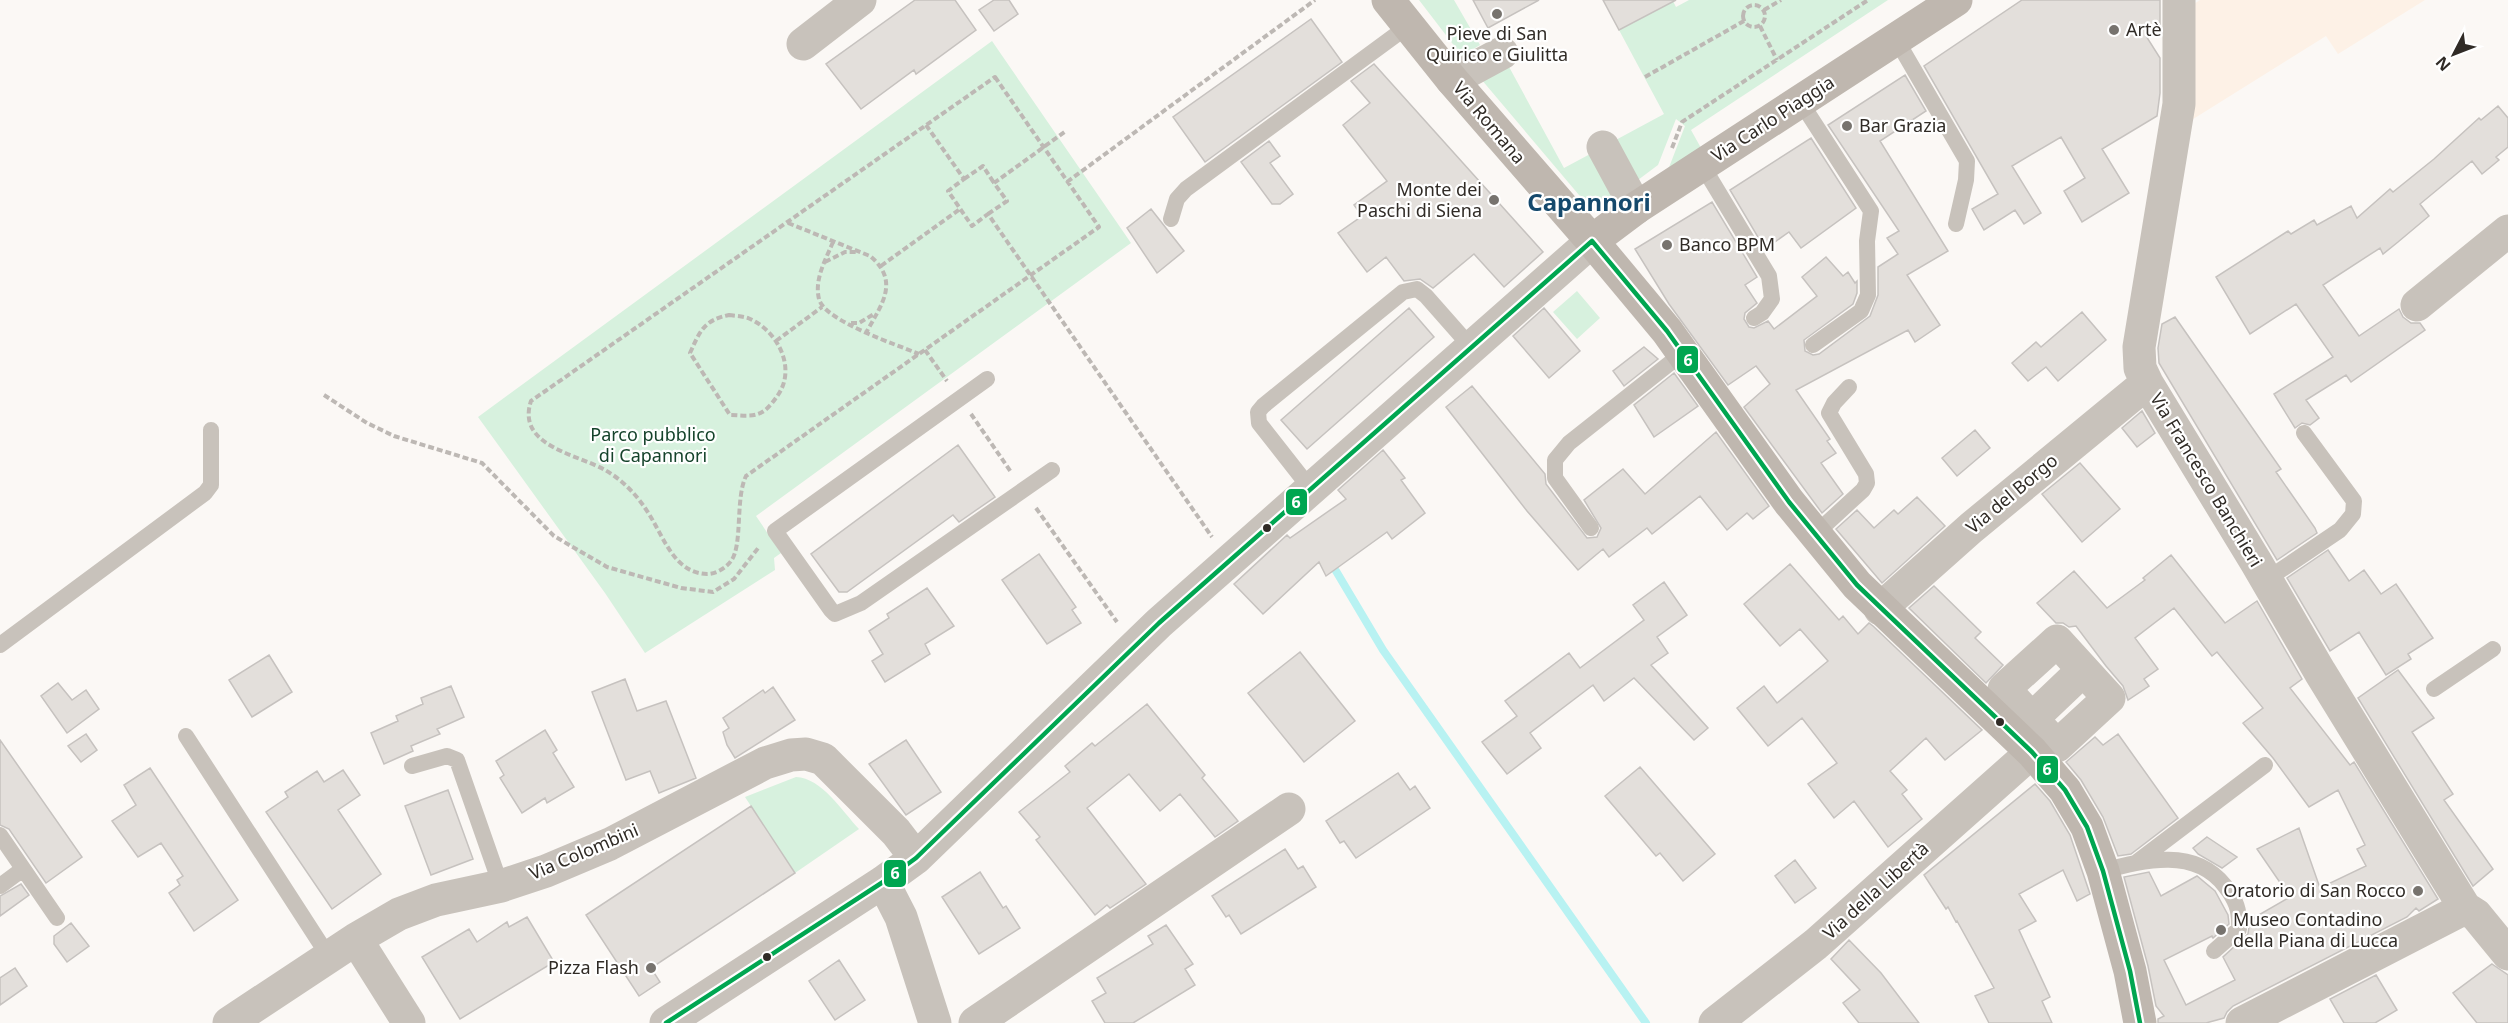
<svg xmlns="http://www.w3.org/2000/svg" width="2508" height="1023" viewBox="0 0 2508 1023" font-family="'Noto Sans',sans-serif">
	<rect width="100%" height="100%" fill="#fbf8f5"/>
	<path fill="#fdf1e6" d="M2200,0h225l-87,54 -12,-18 -144,90 12,-122z"/>
	<path fill="#d7f1de" d="M1419,0h35l26,45 -18,11z
		M1689,0h199l-197,130 10,18 -33,22 17,-44 -9,-7 -18,46 -24,18 -22,-41 52,-28 -45,-84 54,-29 3,6z
		M992,41l139,202 -375,273 25,37 -7,5 1,12 -130,83 -40,-60 -127,-176z
		M1508,65l56,103 28,-15 22,42 -24,13 -109,-129z
		M1577,291l23,27 -23,21 -24,-27z
		M796,777c26,1 46,34 63,52l-64,44 -50,-76z"/>
	<g fill="none" stroke-linecap="round" stroke-linejoin="round">
		<path stroke="#b8f2f2" stroke-width="8" d="M1336,571l47,79 263,373"/>
	</g>
	<path fill="#e3dfdb" stroke="#c6c2bf" stroke-width="1.5" d="M915,0h40l21,30 -60,44 -2,-4 -53,39 -35,-45z
		M994,0h15l9,14 -24,17 -15,-21z
		M1473,0h66l-51,28z
		M1603,0h73l-57,30z
		M2022,0h138v27l-14,9 14,22v35l-3,23 -55,33 27,44 -47,29 -18,-31 21,-13 -24,-41 -49,29 29,47 -17,11 -9,-14 -31,20 -12,-21 26,-15 -74,-128z
		M1311,19l31,43 -137,100 -32,-45z
		M1374,64l169,188 -39,35 -30,-33 -41,34 -13,-9 -16,2 -18,-24 -19,15 -29,-39 24,-17 -8,-11 33,-24 -44,-56 27,-22 -19,-22z
		M1905,75l21,36 -46,30 68,110 -41,24 33,50 -25,17 -7,-12 -112,60 34,49 -3,2 9,12 -15,10 22,31 -21,19 -78,-106 26,-23 -14,-18 -28,19 -59,-81 -34,-55 77,-47 45,75 -12,8 12,18 -12,10 -1,6 5,8 5,1 14,-7 6,8 43,-33 -15,-19 24,-20 17,19 5,-4 7,11 2,-2v12l-4,11 -49,36 1,11 8,4 6,-1 51,-38 8,-21v-28l20,-13 -11,-16 12,-7 -71,-106z
		M2498,106l10,12v29l-12,10 3,3 -17,14 -10,-13 -52,43 9,12 -31,26 -15,12 -3,-6 -57,37 36,51 40,-27 4,8 8,6h9l5,7 -74,52 -5,-7 -40,25 13,18 -9,7 -8,-2 -7,5 -21,-34 59,-37 -37,-53 -46,30 -34,-57 72,-46 3,3 23,-14 3,5 34,-19 6,12 33,-29 3,3 41,-33 45,-41 2,2z
		M1811,138l45,70 -55,40 -12,-16 -24,17 -35,-59z
		M1269,141l11,15 -10,7 23,31 -13,10h-8l-31,-42z
		M1151,209l33,42 -27,22 -30,-45z
		M1409,308l25,29 -127,112 -26,-29z
		M1544,308l36,43 -31,27 -36,-42z
		M2082,312l24,28 -48,41 -12,-14 -18,14 -16,-18 24,-21 5,5z
		M2175,317l106,152 -5,3 39,56 2,5 -40,27 -118,-197 -1,-15 4,-24z
		M1644,347l14,12 -34,27 -11,-15z
		M1674,373l24,33 -44,31 -20,-32z
		M1472,386l73,88 1,10 41,54 10,-1 4,-9 -17,-28 39,-31 22,25 71,-62 53,74 -16,13 -6,-6 -20,17 -27,-34 -48,38 -5,-6 -38,29 -6,-8 -25,21 -51,-59 -81,-104z
		M2142,411l13,22 -18,14 -15,-19z
		M1975,430l15,18 -33,28 -15,-18z
		M958,445l37,52 -36,25 -6,-7 -106,77h-8l-28,-38z
		M1383,450l22,28 -4,2 24,33 -33,26 -5,-7 -61,44 -7,-14 -56,52 -29,-30 53,-49 3,3 56,-39 -8,-9z
		M2080,463l40,46 -38,33 -40,-48z
		M1917,497l28,29 -63,57 -46,-54 21,-19 17,18 20,-18 4,4z
		M2328,550l21,31 15,-11 17,24 15,-10 37,54 -25,16 3,5 -25,16 -27,-43 -29,19 -43,-73z
		M1039,554l37,53 -4,3 9,13 -34,21 -45,-64z
		M2171,555l54,68 32,-22 45,78 -12,9 60,77 4,-3 84,137 -19,12 -3,-3 -9,9 -174,89 -6,6 -3,6 -18,5h-48v-4l6,-3 -8,-10 -8,-40 -24,-89 25,-5 12,24 36,-20 18,15 13,24 1,9 -16,14 -1,-2 -48,24 22,45 49,-25 -12,-23 25,-23 2,-14 40,-23 -33,-48 42,-21 21,60 46,-22 -9,-17 8,-4 -27,-55 -29,17 -36,-49 -30,-35 20,-15 -46,-56 -5,4 -38,-48 -39,30 23,31 -14,10 5,7 -21,14 -5,-14 -17,-20 -30,-40 -7,1 -6,-4h-7l-19,-20 37,-32 33,37 38,-28 -2,-2z
		M1790,564l49,56 4,-4 15,18 11,-11 4,3 109,104 -37,30 -19,-22 -36,33 17,19 -5,4 20,25 -34,28 -34,-46 -20,17 -26,-34 29,-21 -35,-45 -34,28 -31,-38 27,-22 13,17 51,-42 -28,-32 -20,17 -36,-42z
		M1664,582l23,33 -30,22 11,16 -17,12 57,63 -14,12 -60,-62 -30,23 -11,-16 -63,48 11,15 -34,26 -25,-32 35,-26 -12,-15 64,-48 11,15 64,-48 -11,-15z
		M1934,586l47,46 -6,6 28,27 -17,18 -77,-75z
		M927,588l27,38 -29,18 5,10 -45,28 -13,-21 11,-7 -14,-23 20,-13 -2,-4z
		M1300,652l55,69 -51,41 -56,-69z
		M269,655l23,37 -40,25 -23,-37z
		M2398,670l36,48 -22,14 41,62 -9,6 49,69 -20,17 -115,-188z
		M625,679l12,32 29,-10 30,77 -37,15 -9,-22 -24,9 -34,-88z
		M58,683l14,17 14,-10 13,19 -32,24 -26,-37z
		M451,686l13,31 -27,12 3,5 -29,12 2,5 -29,13 -13,-31 27,-12 -2,-5 27,-12 -2,-6z
		M773,687l22,33 -60,38 -8,-13 -4,-13 6,-4 -6,-10 40,-28 2,3z
		M1147,704l58,71 -3,3 36,43 -23,16 -35,-43 -20,17 -31,-37 -42,34 59,76 -36,24 -3,-3 -12,10 -59,-75 4,-3 -21,-25 51,-40 -5,-6 27,-23 3,3z
		M545,730l12,20 -4,3 21,34 -27,16 -2,-5 -23,15 -22,-35 4,-3 -8,-14z
		M86,734l11,16 -16,12 -13,-16z
		M2118,734l60,84 -47,36 -13,2 -15,-39 -22,-37 -15,-18 29,-25 8,8z
		M0,740l82,117 -36,26 -37,-54 -9,-4z
		M906,740l35,52 -35,23 -37,-51z
		M1640,767l75,87 -32,27 -23,-28 -4,3 -51,-60z
		M150,768l88,132 -44,31 -25,-38 11,-8 -3,-5 6,-4 -22,-33 -23,14 -26,-36 24,-16 -12,-20z
		M343,770l17,25 -22,15 43,64 -49,35 -66,-97 22,-15 -3,-5 32,-21 7,11z
		M1398,773l12,17 5,-4 15,22 -74,50 -12,-17 -4,2 -14,-22z
		M2035,784l15,17 20,34 20,59 -13,7 -14,-31 -44,24 17,27 -17,9 31,67 -8,4 10,22h-63l-14,-27 19,-8 -37,-67 -1,1 -8,-15 -2,2 -22,-34z
		M448,790l25,69 -42,16 -26,-69z
		M751,806l44,67 -144,95 9,14 -21,14 -53,-81z
		M2207,837l30,20 -15,11 -24,-14 -5,-6z
		M1285,849l13,20 5,-3 13,21 -75,47 -12,-19 -3,2 -14,-21z
		M1795,860l21,28 -21,15 -20,-27z
		M980,872l23,36 3,-2 14,22 -41,26 -37,-57z
		M21,884l8,11 -29,21v-20z
		M527,917l27,45 -94,57 -38,-62 47,-28 8,13 30,-20 2,5z
		M71,923l18,23 -22,16 -13,-18v-8z
		M1166,925l27,39 -8,5 10,16 -62,38h-28l-13,-22 14,-8 -9,-15 56,-34 -5,-8z
		M1849,940l32,33 38,50h-60l-16,-20 17,-13 -29,-31z
		M839,960l26,40 -30,20 -26,-39z
		M2492,964l16,11v48h-31l-24,-30z
		M15,968l12,18 -27,19v-27z
		M2376,975l21,35 -22,13h-31l-14,-24z"/>
	<g fill="none" stroke-linecap="round" stroke-linejoin="round">
		<path stroke="#bdb8b4" stroke-width="4" stroke-dasharray="6 3" stroke-linecap="butt" d="M1743 16a11 11 0 1 1 22 0a11 11 0 1 1-22 0Z
			M1764,10l17,-10
			M1760,26l17,34
			M995,77l104,150 -353,249c-11,23 -3,69 -15,85 -5,7 -15,13 -24,13 -35,-1 -44,-41 -62,-66 -10,-15 -24,-29 -40,-38 -28,-16 -89,-24 -74,-69z
			M1645,77l99,-56
			M926,125l38,54 -16,12 24,35 16,-12 224,323
			M1672,148l10,-26 186,-122
			M964,179l19,-13 11,17
			M1067,182l248,-182
			M988,214l19,-13 -13,-18 72,-52
			M788,223l82,33c30,25 12,48 -3,75
			M833,242c-7,17 -19,37 -14,57 5,22 79,46 100,55
			M825,262l20,-10h12
			M881,266l79,-57
			M729,315c6,1 13,1 19,3 29,12 49,49 30,77 -5,7 -11,16 -20,19 -8,3 -20,1 -28,1l-40,-62c10,-22 14,-33 39,-38z
			M851,323h8l15,-9
			M776,341l46,-34
			M925,350l22,31
			M324,395l43,28 27,13 88,27 72,73 53,31 74,21 32,4 21,-13 25,-32
			M971,414l40,58
			M1036,508l81,114"/>
		<path stroke="#c8c2bb" stroke-width="16" d="M1896,39l71,122 -1,19 -10,44
			M1800,101l71,110 -4,30 1,54 -7,16 -48,34
			M1702,165l67,111 3,23 -10,14 -8,5
			M1171,219l6,-20 9,-10 222,-163
			M987,379l-212,152 56,79 4,4 26,-11 191,-133
			M1310,488l-51,-65 -1,-11 5,-6 140,-114 14,-3 9,7 45,51
			M1591,528l-36,-50v-18l14,-17 115,-91
			M1814,535l49,-45 4,-7 -1,-9 -37,-61 5,-10 15,-16
			M2266,580l74,-50 13,-16 1,-13 -50,-68
			M0,645l205,-152 6,-8v-55
			M2434,689l59,-40
			M186,736l143,221
			M412,766l35,-10 10,4 44,126
			M0,835l57,83
			M2137,862l128,-97
			M2103,871c42,-11 92,-24 122,15 11,14 15,24 14,43l-25,22
			M0,886l23,-17"/>
		<path stroke="#c8c2bb" stroke-width="33" d="M2179,0v104l-40,243 1,21 7,15 109,179 64,110 145,236
			M803,44l57,-44
			M1452,80l50,-27
			M1603,147l33,61
			M2417,305l91,-74
			M1880,609l91,-81 176,-145
			M2057,641l52,57 -52,48 -53,-57z
			M2016,734l63,-60
			M883,882l18,35 34,106
			M356,939l53,84
			M229,1023l127,-84 43,-25 37,-14 65,-14 45,-15 64,-27 155,-81 26,-8 15,-1 17,5 73,73 20,26
			M666,1023l217,-141 33,-24 243,-235 433,-382
			M975,1023l314,-214
			M1715,1023l101,-79 216,-192
			M2242,1023l223,-115 11,7 32,39"/>
		<path stroke="#bfb7af" stroke-width="33" d="M1388,0l64,80 140,161 75,90 122,171 68,83 175,167 33,38 22,37 16,44 27,100 10,52
			M1592,241l44,-33 320,-208"/>
		<defs>
			<path id="bus-1" d="M666,1023l217,-141 33,-24 243,-235 433,-382 75,90 122,171 68,83 175,167 33,38 22,37 16,44 27,100 10,52"/>
		</defs>
		<use href="#bus-1" stroke="#fff" stroke-width="9"/>
		<use href="#bus-1" stroke="#00a651" stroke-width="4.5"/>
	</g>
	<g fill="#77736e" stroke="#fff" stroke-width="2">
		<circle cx="1497" cy="14" r="6"/>
		<circle cx="2114" cy="30" r="6"/>
		<circle cx="1847" cy="126" r="6"/>
		<circle cx="1494" cy="200" r="6"/>
		<circle cx="1667" cy="245" r="6"/>
		<circle cx="2418" cy="891" r="6"/>
		<circle cx="2221" cy="930" r="6"/>
		<circle cx="651" cy="968" r="6"/>
	</g>
	<g fill="#302b26" stroke="#fff" stroke-width="2">
		<circle cx="1267" cy="528" r="5"/>
		<circle cx="2000" cy="722" r="5"/>
		<circle cx="767" cy="957" r="5"/>
	</g>
	<g text-anchor="middle" stroke-width="4.5" stroke-linejoin="round" paint-order="stroke">
		<g font-size="18" fill="#302b26" stroke="#fff" text-anchor="start">
			<text x="2126" y="36">Artè</text>
			<text x="1497" y="40" text-anchor="middle">Pieve di San<tspan x="1497" dy="21">Quirico e Giulitta</tspan></text>
			<text x="1859" y="132">Bar Grazia</text>
			<text x="1482" y="196" text-anchor="end">Monte dei<tspan x="1482" dy="21">Paschi di Siena</tspan></text>
			<text x="1679" y="251">Banco BPM</text>
			<text x="2406" y="897" text-anchor="end">Oratorio di San Rocco</text>
			<text x="2233" y="926">Museo Contadino<tspan x="2233" dy="21">della Piana di Lucca</tspan></text>
			<text x="639" y="974" text-anchor="end">Pizza Flash</text>
		</g>
		<g font-size="18" fill="#302b26" stroke="#fff">
			<text transform="translate(1773 119) rotate(-33)" y="6">Via Carlo Piaggia</text>
			<text transform="translate(1489 123) rotate(50)" y="6">Via Romana</text>
			<text transform="translate(2206 480) rotate(59)" y="6">Via Francesco Banchieri</text>
			<text transform="translate(2012 494) rotate(-40)" y="6">Via del Borgo</text>
			<text transform="translate(584 852) rotate(-23)" y="6">Via Colombini</text>
			<text transform="translate(1876 891) rotate(-42)" y="6">Via della Libertà</text>
		</g>
		<g font-size="18" fill="#15432b" stroke="#fff">
			<text x="653" y="441">Parco pubblico<tspan x="653" dy="21">di Capannori</tspan></text>
		</g>
		<g font-size="24" font-weight="bold" fill="#15496c" stroke="#fff">
			<text x="1589" y="211">Capannori</text>
		</g>
	</g>
	<g stroke="#fff" stroke-width="2">
		<rect x="1676" y="345" width="23" height="29" rx="6" fill="#00a651"/>
		<rect x="1285" y="488" width="23" height="28" rx="6" fill="#00a651"/>
		<rect x="2036" y="755" width="23" height="29" rx="6" fill="#00a651"/>
		<rect x="883" y="859" width="24" height="29" rx="6" fill="#00a651"/>
	</g>
	<g font-size="16" text-anchor="middle" font-weight="bold" fill="#fff">
		<text x="1688" y="366">6</text>
		<text x="1296" y="508">6</text>
		<text x="2047" y="775">6</text>
		<text x="895" y="879">6</text>
	</g>
	<g transform="translate(2454 54) rotate(228)" stroke="#ffffff" stroke-width="4.5" paint-order="stroke">
	<path d="M0-4.5L10 22L0 15L-10 22Z" fill="#302b26"/>
	<text y="-9" font-size="16" font-weight="bold" text-anchor="middle" fill="#302b26">N</text>
	</g>
</svg>
